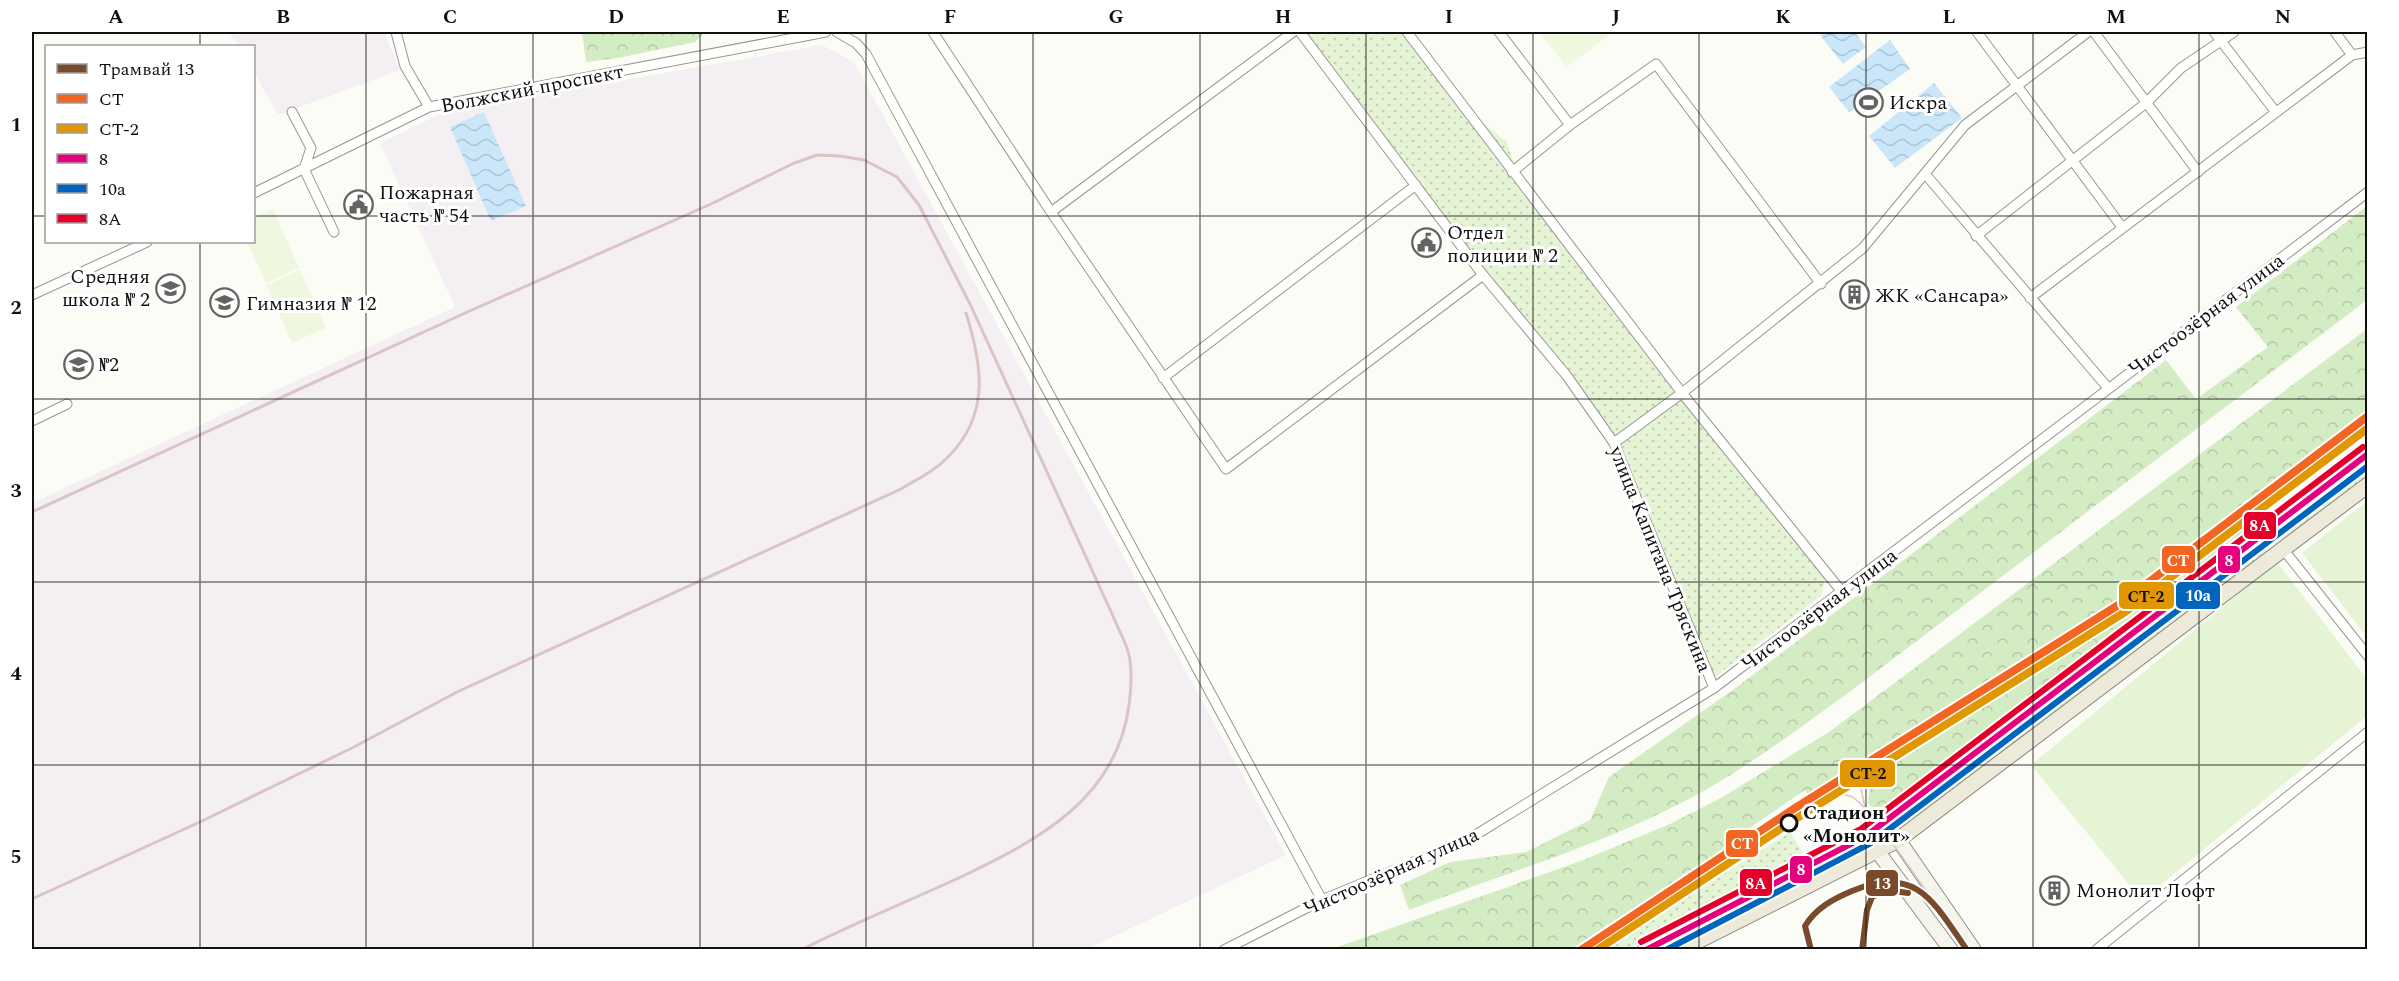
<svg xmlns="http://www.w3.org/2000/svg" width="2399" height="981" viewBox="0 0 2399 981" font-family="Spectral,serif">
	<defs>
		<pattern id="grass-dots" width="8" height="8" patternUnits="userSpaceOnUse" patternTransform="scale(1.5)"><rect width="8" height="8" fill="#e5f4d5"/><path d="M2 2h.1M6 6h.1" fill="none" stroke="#c3d0b6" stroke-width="1.8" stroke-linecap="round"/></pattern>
		<pattern id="forest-crowns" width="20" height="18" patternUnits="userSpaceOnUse" patternTransform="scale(1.5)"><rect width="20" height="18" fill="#d4ecc3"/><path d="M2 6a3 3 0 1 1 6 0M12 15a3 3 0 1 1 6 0" fill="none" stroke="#b5c9a6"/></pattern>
		<pattern id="water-waves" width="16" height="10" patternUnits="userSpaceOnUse" patternTransform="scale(1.5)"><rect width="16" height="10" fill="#cae6f9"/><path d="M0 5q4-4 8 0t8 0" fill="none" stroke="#acc4d4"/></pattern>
	</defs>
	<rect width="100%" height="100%" fill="#fcfcf7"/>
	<path fill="#f4eff3" d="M228,32h156l16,38 -122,45 -24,-43v-26h-15z
		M822,45l32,17 432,793 -199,94h-1055v-446l423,-196 -75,-164 64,-31z"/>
	<path fill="url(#grass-dots)" d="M1302,32h102l55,71 48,39 8,25 311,407 -5,22 -106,81 -99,-237 -132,-167z
		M2367,465v11l-81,63 -4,-2 -1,-5z
		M2268,544l3,7 -358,270 -1,-1 1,-6 350,-269z
		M1790,832l16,25 -179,92h-22z"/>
	<path fill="url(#forest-crowns)" d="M582,32h123l-10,10 -77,16 -32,4z
		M2367,206v94l-515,390c-54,39 -107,80 -167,111 -87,45 -184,74 -276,109l-9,-25 50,-23 76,-10 64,-32 19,-43 128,-90 429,-327 30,39 72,-52 -32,-40z
		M2367,329v82l-250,189 -309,195 -3,-5 -54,37 -2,7 -178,115h-239l246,-87 92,-38 51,-26 108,-66z
		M2253,518l7,7 -271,201 -111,88 -10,-11 3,-23 12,-11 240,-152z"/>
	<path fill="#e5f4d5" d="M2367,501v136l-65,-84z
		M2277,562l90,117v37l-225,184 -111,-135z"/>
	<path fill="#eff8df" d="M1539,32h70l2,2 -44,33z
		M273,209l26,59 -33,15 -19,-41h7v-24z
		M300,270l26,58 -34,15 -26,-58z"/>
	<path fill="url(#water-waves)" d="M1825,32h30l11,15 -23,17 -23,-29z
		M1890,40l20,29 -61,43 -20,-25z
		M1934,83l28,35 -67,50 -26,-32z
		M484,112l42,94 -35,15 -41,-94z"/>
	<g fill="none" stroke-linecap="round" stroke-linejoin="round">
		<defs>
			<path id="street" d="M396,32l9,34 24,41
				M837,32l19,11 10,11 456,846
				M933,32l118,180 175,257 257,-194
				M1300,32l183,243 84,101 47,67 100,245
				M1407,32l275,361 160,199
				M1499,32l71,93
				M1977,32l145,195
				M2094,32l104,140
				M2214,32l61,79
				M2335,32l17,23
				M292,112l19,36 -7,21 30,63
				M1512,172l58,-47 86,-61 165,220
				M1926,175l182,213
				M254,193l175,-86 397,-75
				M1051,212l242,-180
				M1976,236l170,-133 35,-35 53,-36
				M32,295l115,-53
				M2030,298l322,-243 16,-3
				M1163,378l253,-193
				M32,421l35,-17
				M1614,443l68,-50 181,-145 102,-123 123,-93
				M2283,549l85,107
				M1224,950l98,-50 147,-61 245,-151 654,-496
				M2096,950l272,-218"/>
			<path id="secondary" d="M1886,822l88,128
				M1866,836l85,114"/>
			<path id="primary" d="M1645,950l198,-100 23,-14 502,-382
				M1680,950l218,-110 470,-355"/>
		</defs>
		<use href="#street" stroke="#969694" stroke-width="11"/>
		<use href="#secondary" stroke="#8d8d8b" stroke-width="16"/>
		<use href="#primary" stroke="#848481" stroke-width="17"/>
		<use href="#street" stroke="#fffffe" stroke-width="9"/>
		<use href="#secondary" stroke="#f6f5eb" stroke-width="14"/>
		<use href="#primary" stroke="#eeeada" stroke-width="15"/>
		<path stroke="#dac5c4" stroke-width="1.5" d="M1812,798c12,-3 26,-6 38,-2 15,4 66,81 79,99
			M1865,807l-4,-18 7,-14"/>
		<path stroke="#dac5c4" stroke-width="3" d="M32,512l431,-198 248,-110 81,-40 25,-9 23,1 24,4 33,17 22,28 52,101 142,310c5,13 13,26 16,39 3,14 2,35 0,50 -12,93 -89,134 -166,171 -54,25 -109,47 -162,74
			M32,899l170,-78 152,-74 103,-55 444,-203c16,-10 34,-18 47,-32 43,-43 34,-93 18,-144"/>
		<defs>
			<path id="bus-1" d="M1646,950l220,-114 502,-382"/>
			<path id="bus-2" d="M1666,950l205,-107 497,-377"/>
			<path id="bus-3" d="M1641,942l220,-113 502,-382"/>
		</defs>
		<use href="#bus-1" stroke="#fff" stroke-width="10"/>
		<use href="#bus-2" stroke="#fff" stroke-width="10"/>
		<use href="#bus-3" stroke="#fff" stroke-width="10"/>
		<use href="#bus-1" stroke="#e5007d" stroke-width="6"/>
		<use href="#bus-2" stroke="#0065bd" stroke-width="6"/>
		<use href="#bus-3" stroke="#e4002b" stroke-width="6"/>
		<defs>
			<path id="rail-1" d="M1581,950l211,-140 328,-206 248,-188"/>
			<path id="rail-2" d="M1597,950l200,-132 328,-206 243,-184"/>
		</defs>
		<use href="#rail-1" stroke="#fff" stroke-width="12"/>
		<use href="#rail-2" stroke="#fff" stroke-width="12"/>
		<use href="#rail-1" stroke="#f26522" stroke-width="8"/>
		<use href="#rail-2" stroke="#e09702" stroke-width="8"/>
		<defs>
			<path id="tram-1" d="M1811,950l-6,-24c11,-18 28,-27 47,-35 64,-27 82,11 115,59
				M1862,950l5,-40 5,-13 14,-7 22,3"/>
		</defs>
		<use href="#tram-1" stroke="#fff" stroke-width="10"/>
		<use href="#tram-1" stroke="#7a4b2a" stroke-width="6"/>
	</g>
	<path fill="none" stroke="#101010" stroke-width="1.5" stroke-opacity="0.55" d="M200,32v14M366,32v918M533,32v918M700,32v918M866,32v918M1033,32v918M1200,32v918M1366,32v918M1533,32v918M1699,32v918M1866,32v918M2033,32v918M2199,32v918M32,216h14M254,216h2114M200,242v708M32,399h2336M32,582h2336M32,765h2336"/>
	<defs>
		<symbol id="stadium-ring" viewBox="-11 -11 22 22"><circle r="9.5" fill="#fff" stroke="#636361" stroke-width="1.5"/><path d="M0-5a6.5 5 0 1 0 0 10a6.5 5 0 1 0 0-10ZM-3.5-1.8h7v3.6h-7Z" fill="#636361"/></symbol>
		<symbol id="civic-ring" viewBox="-11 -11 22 22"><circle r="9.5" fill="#fff" stroke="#636361" stroke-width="1.5"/><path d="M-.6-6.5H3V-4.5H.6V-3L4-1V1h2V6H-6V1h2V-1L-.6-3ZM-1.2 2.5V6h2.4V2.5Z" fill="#636361"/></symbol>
		<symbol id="school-ring" viewBox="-11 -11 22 22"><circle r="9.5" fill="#fff" stroke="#636361" stroke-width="1.5"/><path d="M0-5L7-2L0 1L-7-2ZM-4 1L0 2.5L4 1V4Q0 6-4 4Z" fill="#636361"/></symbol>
		<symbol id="building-ring" viewBox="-11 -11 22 22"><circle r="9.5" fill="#fff" stroke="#636361" stroke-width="1.5"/><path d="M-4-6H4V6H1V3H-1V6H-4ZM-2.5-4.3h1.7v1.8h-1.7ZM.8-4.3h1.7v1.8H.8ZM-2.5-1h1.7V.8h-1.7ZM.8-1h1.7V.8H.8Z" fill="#636361"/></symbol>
	</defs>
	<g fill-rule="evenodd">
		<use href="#stadium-ring" x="1852" y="86" width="33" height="33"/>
		<use href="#civic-ring" x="342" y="188" width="33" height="33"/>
		<use href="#civic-ring" x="1410" y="226" width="33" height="33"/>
		<use href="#school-ring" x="154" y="272" width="33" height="33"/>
		<use href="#building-ring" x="1838" y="278" width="33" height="33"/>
		<use href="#school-ring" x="208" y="286" width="33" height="33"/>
		<use href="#school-ring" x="62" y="348" width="33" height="33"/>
		<use href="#building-ring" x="2038" y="874" width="33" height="33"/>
	</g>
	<circle fill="#fff" stroke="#101010" stroke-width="3" cx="1789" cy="823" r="8"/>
	<g text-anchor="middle" stroke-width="6" stroke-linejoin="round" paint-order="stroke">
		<g font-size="20" fill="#101010" stroke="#fff">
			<text transform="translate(532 88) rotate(-11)" y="7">Волжский проспект</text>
			<text transform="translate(2206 314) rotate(-37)" y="7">Чистоозёрная улица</text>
			<text transform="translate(1661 559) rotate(68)" y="7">улица Капитана Тряскина</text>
			<text transform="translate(1819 609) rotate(-37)" y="7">Чистоозёрная улица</text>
			<text transform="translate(1391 871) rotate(-24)" y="7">Чистоозёрная улица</text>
		</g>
		<g font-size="20" fill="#101010" stroke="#fff" text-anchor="start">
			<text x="1889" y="109">Искра</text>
			<text x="379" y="199">Пожарная<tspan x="379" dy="23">часть № 54</tspan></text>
			<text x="1447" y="239">Отдел<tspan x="1447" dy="23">полиции № 2</tspan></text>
			<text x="150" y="283" text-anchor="end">Средняя<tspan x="150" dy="23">школа № 2</tspan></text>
			<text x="1875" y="302">ЖК «Сансара»</text>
			<text x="246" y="310">Гимназия № 12</text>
			<text x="99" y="371">№2</text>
			<text x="2076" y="897">Монолит Лофт</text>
		</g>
		<g font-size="20" font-weight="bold" fill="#101010" stroke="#fff" text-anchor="start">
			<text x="1803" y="819">Стадион<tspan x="1803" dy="23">«Монолит»</tspan></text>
		</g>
	</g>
	<g stroke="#fff" stroke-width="2">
		<rect x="2243" y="511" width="34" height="29" rx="6" fill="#e4002b"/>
		<rect x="2161" y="545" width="35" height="29" rx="6" fill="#f26522"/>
		<rect x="2217" y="545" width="24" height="29" rx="6" fill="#e5007d"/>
		<rect x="2175" y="581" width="46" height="29" rx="6" fill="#0065bd"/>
		<rect x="2118" y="581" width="57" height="29" rx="6" fill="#e09702"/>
		<rect x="1839" y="759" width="57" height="29" rx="6" fill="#e09702"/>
		<rect x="1725" y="829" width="34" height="29" rx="6" fill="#f26522"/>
		<rect x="1789" y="855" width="24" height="29" rx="6" fill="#e5007d"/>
		<rect x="1739" y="868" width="34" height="29" rx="6" fill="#e4002b"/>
		<rect x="1865" y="869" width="34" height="28" rx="6" fill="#7a4b2a"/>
	</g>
	<g font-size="16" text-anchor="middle" font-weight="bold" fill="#fff">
		<text x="2260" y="531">8А</text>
		<text x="2178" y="566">СТ</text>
		<text x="2229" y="566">8</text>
		<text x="2198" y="601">10а</text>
		<text x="1742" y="849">СТ</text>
		<text x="1801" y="875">8</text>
		<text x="1756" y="889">8А</text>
		<text x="1882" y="889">13</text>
	</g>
	<g font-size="16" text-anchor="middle" font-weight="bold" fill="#111">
		<text x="2146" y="602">СТ-2</text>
		<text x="1868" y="779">СТ-2</text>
	</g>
	<rect width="2399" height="981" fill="none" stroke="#ffffff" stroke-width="66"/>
	<rect x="45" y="45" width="210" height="198" fill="#ffffff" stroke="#9f9f9f" stroke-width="1.5"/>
	<rect x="57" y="64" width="30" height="9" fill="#7a4b2a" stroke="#9f9f9f" stroke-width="1.5"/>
	<text x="99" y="75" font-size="18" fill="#101010">Трамвай 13</text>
	<rect x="57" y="94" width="30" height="9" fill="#f26522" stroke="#9f9f9f" stroke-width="1.5"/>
	<text x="99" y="105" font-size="18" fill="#101010">СТ</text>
	<rect x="57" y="124" width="30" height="9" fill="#e09702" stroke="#9f9f9f" stroke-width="1.5"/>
	<text x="99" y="135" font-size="18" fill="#101010">СТ-2</text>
	<rect x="57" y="154" width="30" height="9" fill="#e5007d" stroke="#9f9f9f" stroke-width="1.5"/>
	<text x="99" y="165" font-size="18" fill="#101010">8</text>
	<rect x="57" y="184" width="30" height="9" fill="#0065bd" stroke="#9f9f9f" stroke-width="1.5"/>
	<text x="99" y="195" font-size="18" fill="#101010">10а</text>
	<rect x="57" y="214" width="30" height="9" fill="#e4002b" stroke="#9f9f9f" stroke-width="1.5"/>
	<text x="99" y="225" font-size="18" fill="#101010">8А</text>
	<rect x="33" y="33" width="2333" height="915" fill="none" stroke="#101010" stroke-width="2"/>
	<g font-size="20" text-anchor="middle" font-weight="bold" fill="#101010">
		<text x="116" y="23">A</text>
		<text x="283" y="23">B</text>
		<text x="450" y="23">C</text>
		<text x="616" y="23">D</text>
		<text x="783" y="23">E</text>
		<text x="950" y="23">F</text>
		<text x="1116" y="23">G</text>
		<text x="1283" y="23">H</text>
		<text x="1449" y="23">I</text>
		<text x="1616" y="23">J</text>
		<text x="1783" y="23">K</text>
		<text x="1949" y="23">L</text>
		<text x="2116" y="23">M</text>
		<text x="2283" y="23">N</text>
		<text x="16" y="131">1</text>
		<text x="16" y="314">2</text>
		<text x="16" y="497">3</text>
		<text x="16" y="680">4</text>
		<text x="16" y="863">5</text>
	</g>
</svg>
